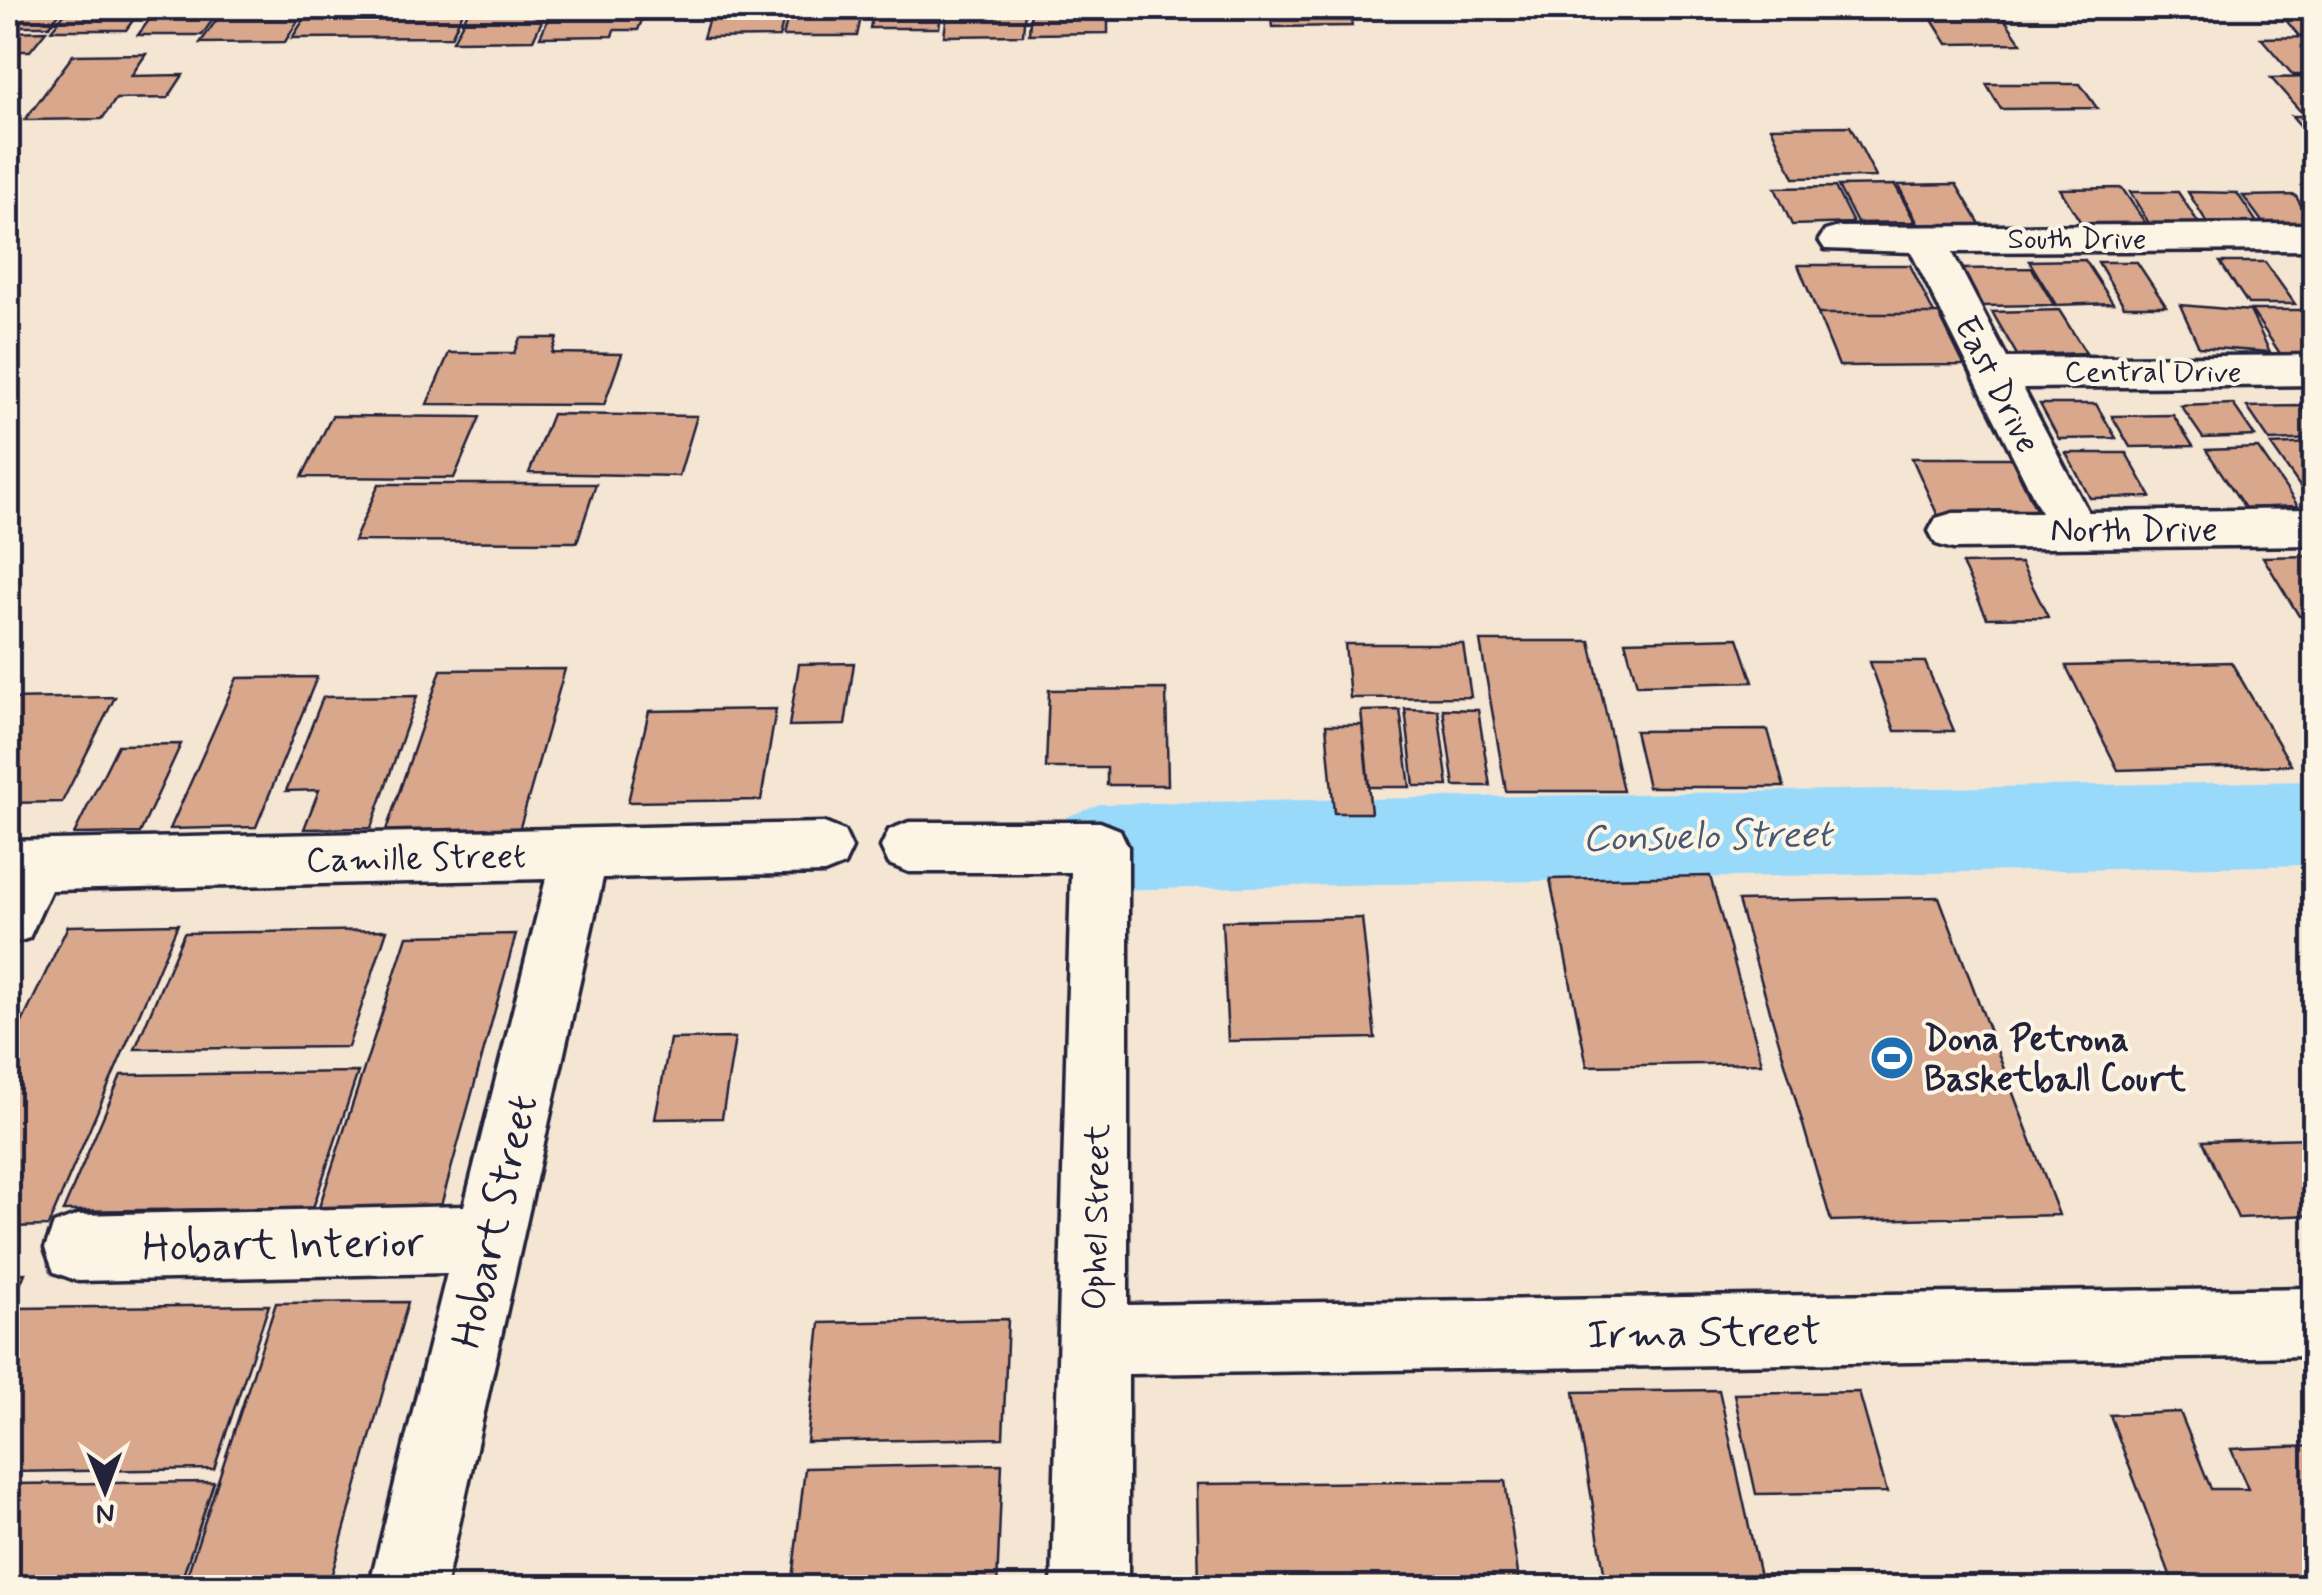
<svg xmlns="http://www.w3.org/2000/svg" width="2322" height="1595" viewBox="0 0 2322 1595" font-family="Mynerve,sans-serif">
	<rect width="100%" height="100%" fill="#f5e5d3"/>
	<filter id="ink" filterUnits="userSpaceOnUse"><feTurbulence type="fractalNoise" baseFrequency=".01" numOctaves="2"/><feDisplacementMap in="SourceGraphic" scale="20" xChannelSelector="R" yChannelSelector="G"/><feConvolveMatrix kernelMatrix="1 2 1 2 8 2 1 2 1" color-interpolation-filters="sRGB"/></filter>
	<g filter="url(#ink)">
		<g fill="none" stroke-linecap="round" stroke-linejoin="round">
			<path fill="#99dafb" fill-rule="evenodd" d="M2314,781v84l-1214,25 -34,-13 -15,-30 15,-30 34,-13z"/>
		</g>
		<path fill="#d9a78c" stroke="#22223b" stroke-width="2.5" d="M8,8h56l-15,18h-41z
			M69,8h73l-16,22h-75z
			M158,8h63l-19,27h-64z
			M225,8h81l-21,34 -85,1z
			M311,8h154l-14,29 -159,1z
			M470,8h78l-15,32 -80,1z
			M553,8h94l-9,22h-24l-2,6 -72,1z
			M712,8h75l-8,29 -76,1z
			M790,8h73l-6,28h-74z
			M874,8h68l-3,20h-69z
			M948,8h77l-2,27 -79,1z
			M1031,8h77v25l-79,1z
			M1192,8h74l1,4 -75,1z
			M1270,8h79l3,18 -80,1z
			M1424,8h75l2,8h-75z
			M1594,8h85l2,5 -85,1z
			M2276,8h38v27l-15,1z
			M2001,14l20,29 -74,1 -18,-29z
			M46,31l-16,20h-22v-19z
			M2314,37v38h-21l-32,-37z
			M146,54l-15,22 52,-1 -15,23 -52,1 -14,20 -77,1 48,-65z
			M2314,77v36h-12l-31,-35z
			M1986,84h94l17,24 -96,1z
			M2292,116h22v12h-12z
			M1850,126l26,51 -82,1 -23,-51z
			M1956,184l24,40 -61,2 -21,-41z
			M1895,185l20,37 -58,1 -19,-37z
			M1835,187l18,36 -61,2 -17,-37z
			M2122,188l28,42 -64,1 -26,-42z
			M2130,192h48l26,39 -51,-1z
			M2188,192l49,1 21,31h-50z
			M2295,195l19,31 -48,1 -23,-31z
			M2085,260l28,43 -57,2 -27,-44z
			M2098,262h39l29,44h-42z
			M2220,262h45l30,42h-47z
			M1798,265h112l24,49h-116z
			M2032,268l22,37 -73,1 -21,-37z
			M2180,305l70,6 20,41 -71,-5z
			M2059,310l27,43 -69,2 -25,-43z
			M2251,310h63v51h-29z
			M1818,314h121l25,51 -125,1z
			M520,338h37l-5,15 70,1 -18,51 -177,-1 22,-51h65z
			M2040,404h56l20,34 -57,1z
			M2233,404l22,32 -52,2 -22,-32z
			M2300,406l14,19v14l-44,2 -23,-34z
			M552,414l145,2 -18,60 -150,-3z
			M2173,415l20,31 -63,1 -18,-31z
			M332,416l148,1 -26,61 -152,-1z
			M2314,443v55h-6l-37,-53z
			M2258,448l40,58 -53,2 -39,-58z
			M2066,453h60l25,44 -61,1z
			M1912,458h99l28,58h-101z
			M379,484h217l-19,58 -223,-1z
			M2314,556v60h-15l-36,-59z
			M2021,563l27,54 -61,1 -25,-54z
			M1738,638l15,44 -116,3 -12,-44z
			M1480,641h110l33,150h-117z
			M1345,644h118l8,53 -121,1z
			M1870,662h55l29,69h-59z
			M2231,662l60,103 -173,5 -52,-104z
			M854,663l-9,62 -56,1 10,-62z
			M565,669l-47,165 -134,2 57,-166z
			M317,677l-61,150 -86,2 67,-151z
			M1166,689l2,96h-61v-17h-61l3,-78z
			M417,696l-46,132 -67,1 15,-39 -33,1 37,-94z
			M115,697l-53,105 -54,1v-104z
			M776,709l-15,91 -133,2 21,-91z
			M1405,709l33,1 10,76h-34z
			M1443,709l35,1 12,76h-36z
			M1400,710l10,77h-41l-8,-76z
			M1326,725h36l9,88h-37z
			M1768,730l16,57h-136l-13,-56z
			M181,744l-41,89 -66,1 44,-89z
			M1710,876l52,187 -175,3 -37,-187z
			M1939,897l120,318 -228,6 -93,-320z
			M1362,918l13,120 -147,3 -6,-120z
			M178,924l-130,302 -40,1v-175l60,-126z
			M387,930l-39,117 -213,2 49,-116z
			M516,934l-79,286 -123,3 93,-287z
			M735,1038l-13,80 -67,1 15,-80z
			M358,1072l-45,136 -250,3 58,-136z
			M2312,1138l2,77 -76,3 -35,-77z
			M25,1273l-17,41v-40z
			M408,1302l-80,286h-145l93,-285z
			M269,1305l-55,164 -206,3v-142l9,-22z
			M1008,1319l-5,119 -196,4 13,-119z
			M1719,1390l42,191 -155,3 -32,-192z
			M1859,1392l28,100 -131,2 -22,-100z
			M2180,1412l31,77h37l-17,-40 83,-3v142h-139l-65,-173z
			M1002,1464l-5,124h-206l14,-120z
			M1505,1481l15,107h-321l-2,-104z
			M214,1482l-35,106h-171v-104z"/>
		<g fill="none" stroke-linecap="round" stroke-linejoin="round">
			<defs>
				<path id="street" d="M1532,8h34v1l-5,7h-24z
					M2314,224v26l-362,2 55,106 307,-3v30l-291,3 65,124 226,-3v36l-361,4 -17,-5 -7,-13 7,-13 17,-5 88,-1 -130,-260 -86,-3 -6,-9 6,-9 14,-4z
					M909,822h191l20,8 8,17v458l1186,-17v68l-1186,18v214h-76l19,-716h-162l-20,-8 -8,-17 8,-17z
					M824,823l20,8 8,17 -8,17 -20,8 -221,5 -158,710h-76l78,-315 -369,8 -24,-9 -9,-24 9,-24 24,-9 386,-9 82,-327 -495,11 -22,48 -21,7v-104z"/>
			</defs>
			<use href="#street" stroke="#22223b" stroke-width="7"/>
			<use href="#street" fill="#fcf5e5" fill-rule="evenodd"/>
		</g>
	</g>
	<defs>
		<symbol id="stadium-disc" viewBox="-11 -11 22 22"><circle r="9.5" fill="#1f6fb2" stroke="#fcf5e5"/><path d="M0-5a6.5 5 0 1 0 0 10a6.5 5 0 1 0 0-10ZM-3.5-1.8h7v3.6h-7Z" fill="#fff"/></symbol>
	</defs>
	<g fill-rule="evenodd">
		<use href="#stadium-disc" x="1867" y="1033" width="50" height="50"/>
	</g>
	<g text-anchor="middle" stroke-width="8" stroke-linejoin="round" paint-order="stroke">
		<g font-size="30" fill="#22223b" stroke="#fcf5e5">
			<text x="2077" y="248">South Drive</text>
			<text x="2153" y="381">Central Drive</text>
		</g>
		<g font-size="35" fill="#22223b" stroke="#fcf5e5">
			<text transform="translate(1998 384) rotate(63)" y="12">East Drive</text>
			<text x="2134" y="541">North Drive</text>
			<text transform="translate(416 857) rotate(-1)" y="12">Camille Street</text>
			<text transform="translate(1095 1217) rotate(-89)" y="12">Ophel Street</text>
		</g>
		<g font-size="35" font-weight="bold" fill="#22223b" stroke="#fcf5e5" text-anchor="start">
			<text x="1924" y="1050">Dona Petrona<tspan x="1924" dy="40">Basketball Court</tspan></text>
		</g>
		<g font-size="38" font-style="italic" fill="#465975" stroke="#fcf5e5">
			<text transform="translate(1707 835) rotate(-1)" y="13">Consuelo Street</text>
		</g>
		<g font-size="42" fill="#22223b" stroke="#fcf5e5">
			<text transform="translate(493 1221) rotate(-77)" y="15">Hobart Street</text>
			<text transform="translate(283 1243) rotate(-1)" y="15">Hobart Interior</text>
			<text transform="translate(1704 1331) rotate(-1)" y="15">Irma Street</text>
		</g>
	</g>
	<rect width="2322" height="1595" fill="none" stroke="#fcf5e5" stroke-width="40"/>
	<rect x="20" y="20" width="2282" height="1555" fill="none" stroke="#22223b" stroke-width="4" filter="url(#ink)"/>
	<g transform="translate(105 1490) rotate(179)" stroke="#fcf5e5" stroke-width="8" paint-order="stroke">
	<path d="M0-8L18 38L0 25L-18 38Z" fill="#22223b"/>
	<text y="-15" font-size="28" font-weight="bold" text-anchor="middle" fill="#22223b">N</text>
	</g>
</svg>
